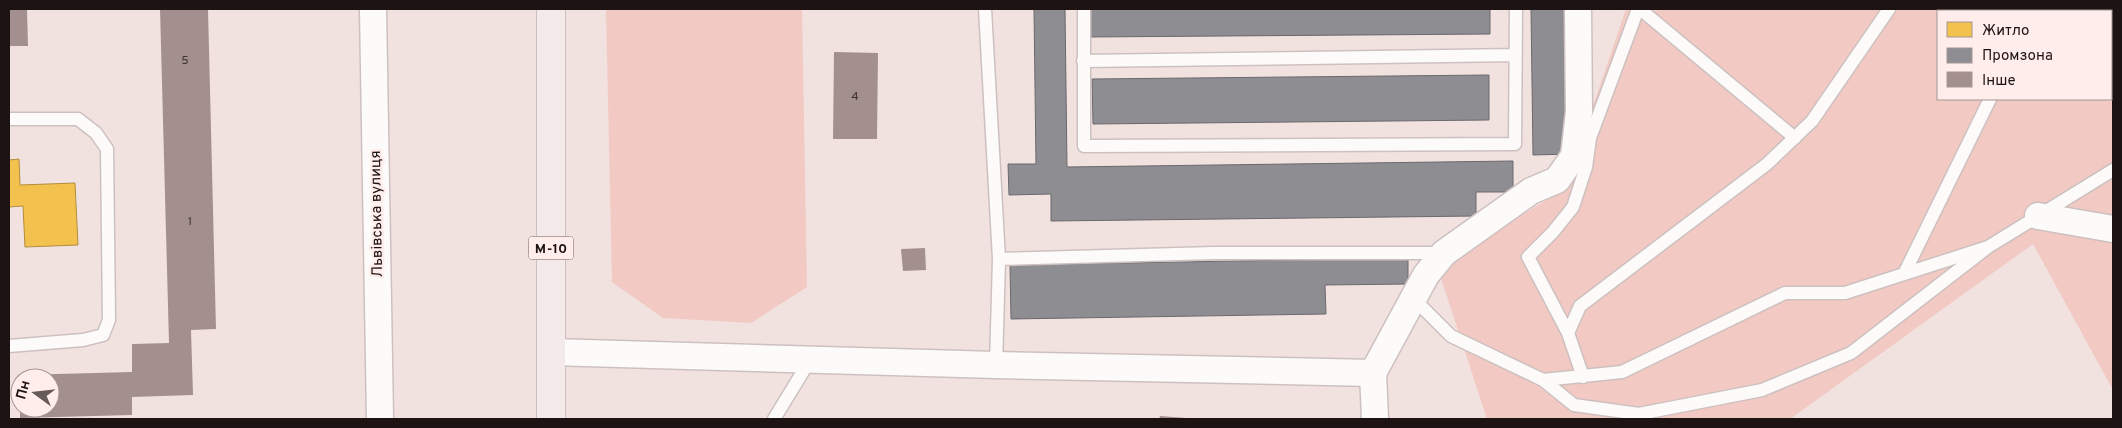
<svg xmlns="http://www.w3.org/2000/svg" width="2122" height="428" viewBox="0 0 2122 428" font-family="Overpass,sans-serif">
	<rect width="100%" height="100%" fill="#f1e2e0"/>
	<path fill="#f2c9c3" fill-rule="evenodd" d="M606,9h196l5,278 -56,36 -88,-5 -51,-36z
		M1626,9h487v381l-80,-146 -243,175h-303l-49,-150 108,-69 48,-97zM1938,11h173v88h-173z"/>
	<path fill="#f2c14e" stroke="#b28d3c" d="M19,159l1,26 55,-2 3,62 -53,2 -2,-41 -14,1v-47z"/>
	<path fill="#8d8d92" stroke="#6b686c" d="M1034,9h31l2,158 446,-6v31h-37v24l-425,5v-27l-42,1 -1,-31h28z
		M1088,9h402v25l-402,3z
		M1531,9h37l3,145 -38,1z
		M1489,75v45l-396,4 -1,-45z
		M1408,258v26l-83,1 1,29 -315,5 -1,-54z"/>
	<path fill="#a3908e" d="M9,9h18l1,37h-19z
		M160,9h48l8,320 -25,1 2,65 -61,2v18l-112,3v-10h30v-30h-31v-3l113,-3v-28l37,-1z
		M834,52l44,1 -1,86h-44z
		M925,248l1,22 -23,1 -2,-22z
		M1160,416l26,2v1h-27z"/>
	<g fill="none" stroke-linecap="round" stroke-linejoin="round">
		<defs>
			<path id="service" d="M985,9l14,250 -3,106
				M1084,9v137l431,-2 1,-135
				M1640,9l155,129
				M2034,11l1,-2
				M1083,61l433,-6
				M9,119h69l18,14 11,16 2,171 -6,15 -20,5 -74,6
				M999,259l215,-6h230
				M1904,274l84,-27 125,-77
				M1414,299l37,37 92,44 79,-8 163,-79h60l59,-19 86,-175
				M1568,333l-40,-76 25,-25 20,-25 13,-40 4,-29 48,-129
				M1583,377l-15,-44 12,-27 187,-142 45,-43 77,-112
				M1543,380l31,25 65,9 123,-24 89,-37 137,-106
				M774,419l36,-59"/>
			<path id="minor" d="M373,9l7,410
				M2038,216l75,13
				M551,352l445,13 377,8 53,-98 18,-22 87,-62 26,-11 17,-24 5,-44 -1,-103
				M1373,373l2,46"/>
			<path id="trunk" d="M551,9v410"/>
		</defs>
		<use href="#service" stroke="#cdc1c0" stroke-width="15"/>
		<use href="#minor" stroke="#cdc1c0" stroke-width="29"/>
		<use href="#trunk" stroke="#c9c1c0" stroke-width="30"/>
		<use href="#service" stroke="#fdfbfa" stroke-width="12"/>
		<use href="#minor" stroke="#fdfbfa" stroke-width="26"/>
		<use href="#trunk" stroke="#f4eaea" stroke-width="28"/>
	</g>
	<g text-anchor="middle" stroke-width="5" stroke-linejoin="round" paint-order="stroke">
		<g font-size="12" fill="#3e3231">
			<text x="185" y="64">5</text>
			<text x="855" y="100">4</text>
			<text x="190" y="225">1</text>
		</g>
		<rect fill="#feedeb" stroke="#605453" stroke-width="1" x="528.5" y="236.5" width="45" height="23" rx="4"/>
		<g font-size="14" font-weight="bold" fill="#1d1312">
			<text x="551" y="253">М-10</text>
		</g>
		<g font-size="15" fill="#1d1312" stroke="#feedeb">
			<text transform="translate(376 214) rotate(-91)" y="5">Львівська вулиця</text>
		</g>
	</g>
	<rect width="2122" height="428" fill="none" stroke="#1d1312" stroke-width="20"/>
	<rect x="1937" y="10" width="175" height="90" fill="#feedeb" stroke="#a49694"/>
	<rect x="1947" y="22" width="25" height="15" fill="#f2c14e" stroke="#a49694"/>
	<text x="1982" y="35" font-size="15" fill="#1d1312">Житло</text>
	<rect x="1947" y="48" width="25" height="15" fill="#8d8d92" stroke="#a49694"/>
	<text x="1982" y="60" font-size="15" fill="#1d1312">Промзона</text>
	<rect x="1947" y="72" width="25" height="15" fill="#a3908e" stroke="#a49694"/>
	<text x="1982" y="85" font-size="15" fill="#1d1312">Інше</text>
	<g transform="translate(35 393) rotate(285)"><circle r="24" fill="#feedeb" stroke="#a49694"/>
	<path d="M0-4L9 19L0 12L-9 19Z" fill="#675b5a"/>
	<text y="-8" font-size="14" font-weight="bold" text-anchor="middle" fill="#1d1312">Пн</text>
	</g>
</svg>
